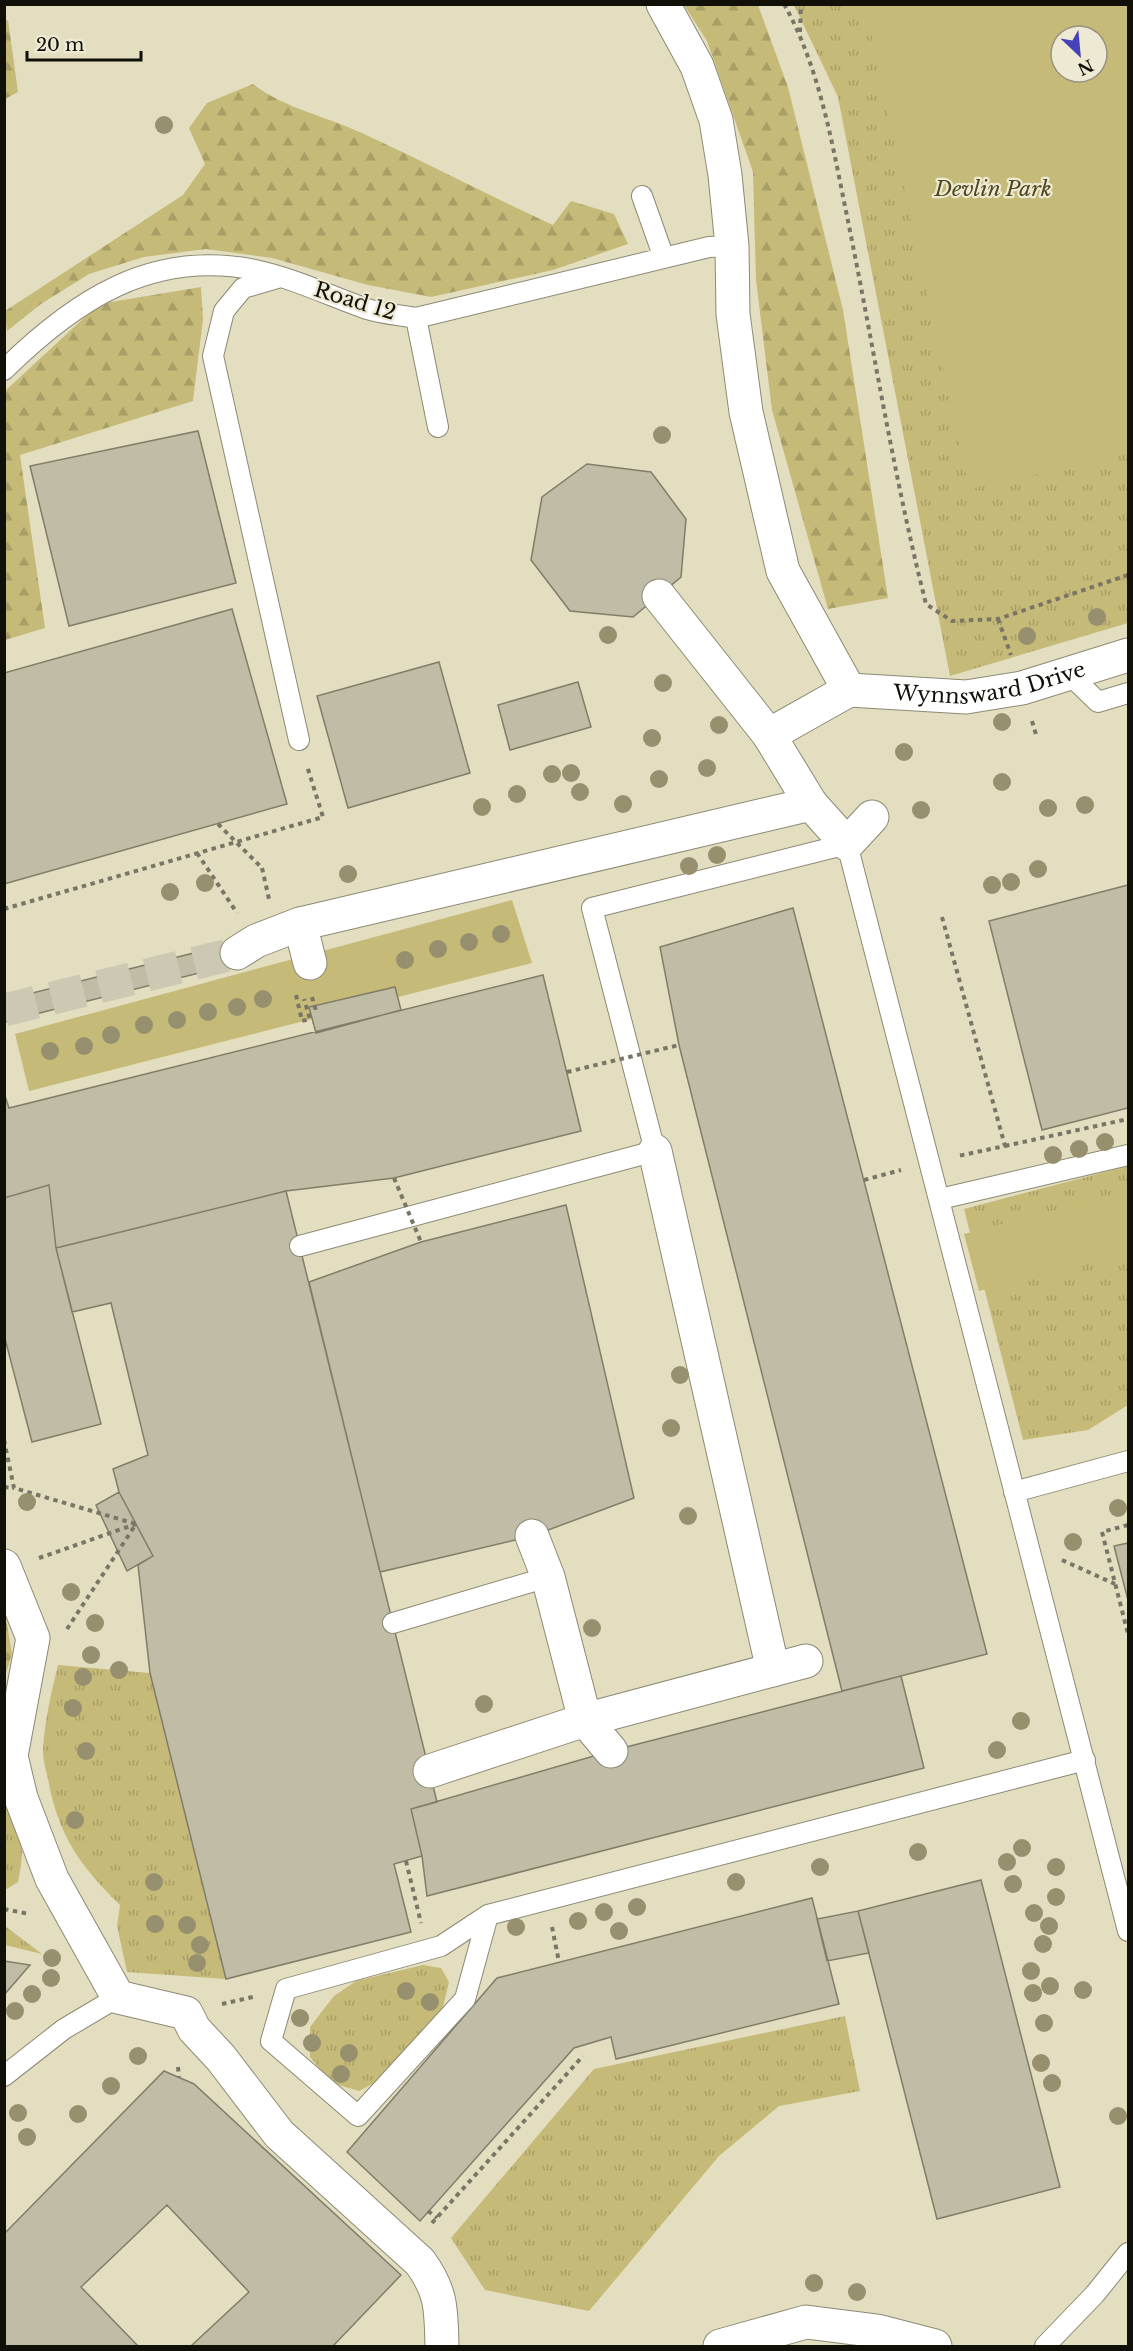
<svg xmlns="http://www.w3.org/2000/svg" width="1133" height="2351" viewBox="0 0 1133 2351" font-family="'Libre Baskerville',serif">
	<defs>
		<pattern id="grass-tufts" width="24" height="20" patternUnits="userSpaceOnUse" patternTransform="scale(1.5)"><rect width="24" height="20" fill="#c6ba78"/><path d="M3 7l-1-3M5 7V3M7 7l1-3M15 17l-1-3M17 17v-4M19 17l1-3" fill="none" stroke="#a99f66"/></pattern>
		<pattern id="forest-firs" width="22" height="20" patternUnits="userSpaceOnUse" patternTransform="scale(1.5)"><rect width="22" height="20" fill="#c6ba78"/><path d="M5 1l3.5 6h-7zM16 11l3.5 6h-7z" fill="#a99f66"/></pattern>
	</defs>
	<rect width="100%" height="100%" fill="#ede9d2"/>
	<path fill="#e3debf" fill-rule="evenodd" d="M5,5h1123v2341h-1123zM1061,36h36v36h-36z"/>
	<path fill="url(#grass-tufts)" fill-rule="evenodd" d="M794,5h334v618l-178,53 -112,-579zM1061,36h36v36h-36z
		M1128,1166v239l-40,25 -65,10 -59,-231z
		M58,1665l92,8 76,306 -99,-7 -10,-46 3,-21c-40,-39 -62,-70 -72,-126 -2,-9 -5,-18 -5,-27 1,-29 8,-58 15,-87z
		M5,1801c23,13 18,59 13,81l-13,8z
		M5,1926l37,28 -37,-9z
		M423,1965l18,3 8,14 -8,33 -63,66 -19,10 -27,-8 -22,-26v-30l24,-31 22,-15z
		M845,2016l15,75 -81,15 -60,50 -130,155 -104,-21 -34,-52 143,-169z"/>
	<path fill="url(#forest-firs)" d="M684,5h74l30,82 55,223 45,288 -60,11 -56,-199 -16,-130 -3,-108 -46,-131z
		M8,20l10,72 -13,7 -1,-78z
		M253,84c32,25 76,33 113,51 63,29 124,61 187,90l18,-24 43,13 14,30 -75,26 -122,27 -63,-12 -96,-27 -66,-9 -62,8 -55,17 -48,30 -34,27 -2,-20 178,-116 22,-31 -16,-36 18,-25z
		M201,287l2,32 -10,82 -173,54 25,173 -40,12v-249l94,-87z
		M5,1613l7,41 -7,22z"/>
	<path fill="#c6ba78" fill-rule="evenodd" d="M865,5h263v449l-159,35zM1061,36h36v36h-36z
		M512,900l20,63 -503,128 -14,-57z
		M1128,1191v62l-149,38 -15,-57z"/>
	<path fill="#c0bca6" stroke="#817d69" stroke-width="1.5" d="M198,431l38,152 -167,43 -39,-160z
		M587,464l64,8 35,47 -5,58 -48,40 -63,-6 -39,-51 11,-63z
		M232,609l55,195 -283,80v-211z
		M439,662l31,111 -122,35 -31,-112z
		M578,682l13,45 -81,23 -12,-45z
		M1128,885v223l-86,22 -53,-209z
		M793,908l194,746 -145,37 -163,-646 -19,-98z
		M234,943l5,20 -235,59v-22z
		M543,975l38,156 -187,47 -108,13 -230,57 -7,-63 -45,13v-105l5,15z
		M395,987l6,23 -85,23 -7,-26z
		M49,1185l7,63 45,176 -69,18 -28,-107v-137z
		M286,1191l151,611 -26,7 11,47 -28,8 17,68 -185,47 -76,-306 -12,-108 15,-9 -34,-64 -6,-23 35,-14 -37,-152 -39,9 -16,-64z
		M566,1205l68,293 -102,38 -152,36 -71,-290 112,-40z
		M119,1492l34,64 -26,15 -31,-66z
		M1128,1543v57l-14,-54z
		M901,1676l23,92 -497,128 -5,-40 -11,-47 200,-58z
		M981,1880l79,307 -123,32 -79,-308z
		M812,1898l27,106 -223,55 -5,-22 -37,11 -154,173 -73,-69 150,-174z
		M858,1911l11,42 -42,8 -10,-42z
		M4,1961l26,4 -26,30z
		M164,2071l30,13 207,191 -68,71h-142l58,-54 -82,-87 -86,82 57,59h-134v-112z"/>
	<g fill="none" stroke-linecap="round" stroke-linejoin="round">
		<path stroke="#ccc8b4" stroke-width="33" stroke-dasharray="33 16" stroke-linecap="butt" d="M4,1010l233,-57"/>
		<defs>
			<path id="lane" d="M642,196l22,62
				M281,277l-38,11 -19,23 -11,45 86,384
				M416,318l22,109
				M4,370c70,-69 147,-121 251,-100 38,8 75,26 112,39 16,5 33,6 49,9l293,-71 23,-1
				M1069,674l29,28 30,-9
				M940,1199l188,-44
				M300,1246l355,-95 -63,-243 255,-64 281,1087
				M1014,1492l114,-31
				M393,1623l155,-46
				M488,1915l-23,84 -107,117 -87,-75 15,-52 155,-43 47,-31 597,-155
				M4,2076l60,-47 54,-32
				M1045,2346l50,-52 33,-41"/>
			<g id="street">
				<path d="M663,4l34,62 19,54 9,55 7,71 1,68 13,98 37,159 66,119"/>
				<path d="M659,596l110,139"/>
				<path id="s1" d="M849,690l117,7 56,-9 106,-33"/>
				<path d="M811,804l36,40 25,-27"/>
				<path d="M300,924l10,39"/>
				<path d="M237,953l19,-12 44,-17 511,-120 -42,-69 80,-45"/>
				<path d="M655,1151l118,519"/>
				<path d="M532,1536l16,41 37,143 26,31"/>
				<path d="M4,1566l29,72 -22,118 10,42 31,81 66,118 68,16 8,16 27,29 58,76 141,128c22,30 21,48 22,84"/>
				<path d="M430,1771l155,-51 221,-59"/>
				<path d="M720,2346l86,-24 71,9 58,15"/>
			</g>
		</defs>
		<use href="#lane" stroke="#8d8974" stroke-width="22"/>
		<use href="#street" stroke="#8d8974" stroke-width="35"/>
		<path stroke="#797667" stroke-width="4" stroke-dasharray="4.5 4.5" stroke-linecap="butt" d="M784,4c37,66 49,145 64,217 26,128 46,257 78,383l26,17 46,-2 130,-44
			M800,32l1,-28
			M998,619l13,36
			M1032,721l5,17
			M197,853l40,60
			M262,868l7,31
			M4,909l319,-92 -16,-51
			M942,917l63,229 -47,10
			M296,995l6,26 8,-2 -6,-20
			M312,997l3,11 6,-2
			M1005,1146l123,-27
			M864,1180l37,-10
			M4,1440l10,48 122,36
			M4,1487l10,1
			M1128,1525l-26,7 26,102
			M39,1558l97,-34
			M1062,1560l53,24
			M67,1629l69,-105
			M406,1861l15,62
			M4,1909l25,5
			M552,1927l7,35
			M222,2004l31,-7
			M178,2067l1,10
			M428,2211l9,7
			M432,2223l151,-167"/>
		<use href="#lane" stroke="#fff" stroke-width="20"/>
		<use href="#street" stroke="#fff" stroke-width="33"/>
		<path stroke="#797667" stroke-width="4" stroke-dasharray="4.5 4.5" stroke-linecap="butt" d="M218,824l44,44
			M567,1072l112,-27
			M394,1178l27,64"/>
	</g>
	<g fill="#96906e">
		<circle cx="164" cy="125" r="9"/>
		<circle cx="662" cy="435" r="9"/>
		<circle cx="1097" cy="617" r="9"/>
		<circle cx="608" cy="635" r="9"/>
		<circle cx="1027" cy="636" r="9"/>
		<circle cx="663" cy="683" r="9"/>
		<circle cx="1002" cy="722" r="9"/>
		<circle cx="719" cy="725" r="9"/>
		<circle cx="652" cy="738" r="9"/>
		<circle cx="904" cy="752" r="9"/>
		<circle cx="707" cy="768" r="9"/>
		<circle cx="571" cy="773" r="9"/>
		<circle cx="552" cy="774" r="9"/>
		<circle cx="659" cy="779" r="9"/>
		<circle cx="1002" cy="782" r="9"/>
		<circle cx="580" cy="792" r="9"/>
		<circle cx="517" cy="794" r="9"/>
		<circle cx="623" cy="804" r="9"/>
		<circle cx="1085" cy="805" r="9"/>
		<circle cx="482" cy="807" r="9"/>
		<circle cx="1048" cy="808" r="9"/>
		<circle cx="921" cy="810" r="9"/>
		<circle cx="717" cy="855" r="9"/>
		<circle cx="689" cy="866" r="9"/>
		<circle cx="1038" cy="869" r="9"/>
		<circle cx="348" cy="874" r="9"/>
		<circle cx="1011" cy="882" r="9"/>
		<circle cx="205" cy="883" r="9"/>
		<circle cx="992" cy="885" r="9"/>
		<circle cx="170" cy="892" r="9"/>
		<circle cx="501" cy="934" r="9"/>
		<circle cx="469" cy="942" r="9"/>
		<circle cx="438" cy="949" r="9"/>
		<circle cx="405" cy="960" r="9"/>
		<circle cx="263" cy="999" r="9"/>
		<circle cx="237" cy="1007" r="9"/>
		<circle cx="208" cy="1012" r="9"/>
		<circle cx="177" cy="1020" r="9"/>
		<circle cx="144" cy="1025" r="9"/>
		<circle cx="111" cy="1035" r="9"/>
		<circle cx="84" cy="1046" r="9"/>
		<circle cx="50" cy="1051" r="9"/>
		<circle cx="1105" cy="1142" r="9"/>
		<circle cx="1079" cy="1149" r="9"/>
		<circle cx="1053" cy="1155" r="9"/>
		<circle cx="680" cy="1375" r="9"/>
		<circle cx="671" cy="1428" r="9"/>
		<circle cx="27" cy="1502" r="9"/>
		<circle cx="1118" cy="1508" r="9"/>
		<circle cx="688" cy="1516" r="9"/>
		<circle cx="1073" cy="1542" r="9"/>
		<circle cx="71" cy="1592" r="9"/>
		<circle cx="95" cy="1623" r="9"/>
		<circle cx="592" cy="1628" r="9"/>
		<circle cx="91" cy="1655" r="9"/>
		<circle cx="119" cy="1670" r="9"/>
		<circle cx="83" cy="1677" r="9"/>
		<circle cx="484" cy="1704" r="9"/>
		<circle cx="73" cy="1708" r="9"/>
		<circle cx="1021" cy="1721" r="9"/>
		<circle cx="997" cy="1750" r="9"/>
		<circle cx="86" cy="1751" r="9"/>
		<circle cx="75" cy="1820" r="9"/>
		<circle cx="1022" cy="1848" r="9"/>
		<circle cx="918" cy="1852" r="9"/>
		<circle cx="1007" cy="1862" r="9"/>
		<circle cx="820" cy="1867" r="9"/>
		<circle cx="1056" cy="1867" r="9"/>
		<circle cx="154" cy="1882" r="9"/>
		<circle cx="736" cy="1882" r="9"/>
		<circle cx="1013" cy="1884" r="9"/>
		<circle cx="1056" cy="1897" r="9"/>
		<circle cx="637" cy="1907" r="9"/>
		<circle cx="604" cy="1912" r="9"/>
		<circle cx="1034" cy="1913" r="9"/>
		<circle cx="578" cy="1921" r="9"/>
		<circle cx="155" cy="1924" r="9"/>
		<circle cx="187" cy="1925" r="9"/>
		<circle cx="1049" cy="1926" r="9"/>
		<circle cx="516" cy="1927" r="9"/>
		<circle cx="619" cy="1931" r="9"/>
		<circle cx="1043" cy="1944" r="9"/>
		<circle cx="200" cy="1945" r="9"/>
		<circle cx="52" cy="1958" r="9"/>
		<circle cx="197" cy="1963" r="9"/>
		<circle cx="1031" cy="1971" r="9"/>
		<circle cx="51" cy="1978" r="9"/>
		<circle cx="1050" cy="1986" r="9"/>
		<circle cx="1083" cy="1990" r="9"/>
		<circle cx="406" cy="1991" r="9"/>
		<circle cx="1033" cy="1993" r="9"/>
		<circle cx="32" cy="1994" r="9"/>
		<circle cx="430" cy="2002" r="9"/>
		<circle cx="15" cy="2011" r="9"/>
		<circle cx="300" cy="2018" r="9"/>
		<circle cx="1044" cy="2023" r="9"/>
		<circle cx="312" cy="2043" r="9"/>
		<circle cx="349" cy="2053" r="9"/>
		<circle cx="138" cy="2056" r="9"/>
		<circle cx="1041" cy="2063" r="9"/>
		<circle cx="341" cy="2074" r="9"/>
		<circle cx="1052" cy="2083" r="9"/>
		<circle cx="111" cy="2086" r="9"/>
		<circle cx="18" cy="2113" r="9"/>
		<circle cx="78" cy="2114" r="9"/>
		<circle cx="1118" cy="2116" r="9"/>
		<circle cx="27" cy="2137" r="9"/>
		<circle cx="814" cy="2283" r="9"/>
		<circle cx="857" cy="2292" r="9"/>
	</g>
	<g text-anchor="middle" stroke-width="4.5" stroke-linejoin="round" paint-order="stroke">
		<g font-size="21" font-style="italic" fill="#4f471d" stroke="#ede9d2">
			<text x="993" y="196">Devlin Park</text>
		</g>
		<g font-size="21" fill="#111008" stroke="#ede9d2">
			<text transform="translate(355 301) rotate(17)" y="7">Road 12</text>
			<text dy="7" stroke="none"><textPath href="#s1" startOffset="142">Wynnsward Drive</textPath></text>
		</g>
	</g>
	<rect width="1133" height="2351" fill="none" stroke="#111008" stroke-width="12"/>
	<g transform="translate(1079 54) rotate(154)"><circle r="28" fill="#ede9d2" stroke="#959281" stroke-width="1.5"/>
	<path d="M0-4.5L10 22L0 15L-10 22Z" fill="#4742b8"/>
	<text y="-9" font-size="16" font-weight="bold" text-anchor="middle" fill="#111008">N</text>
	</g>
	<path d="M27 51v9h114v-9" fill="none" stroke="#111008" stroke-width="3"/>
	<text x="36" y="51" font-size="18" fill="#111008" stroke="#ede9d2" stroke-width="4.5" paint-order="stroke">20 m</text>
</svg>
